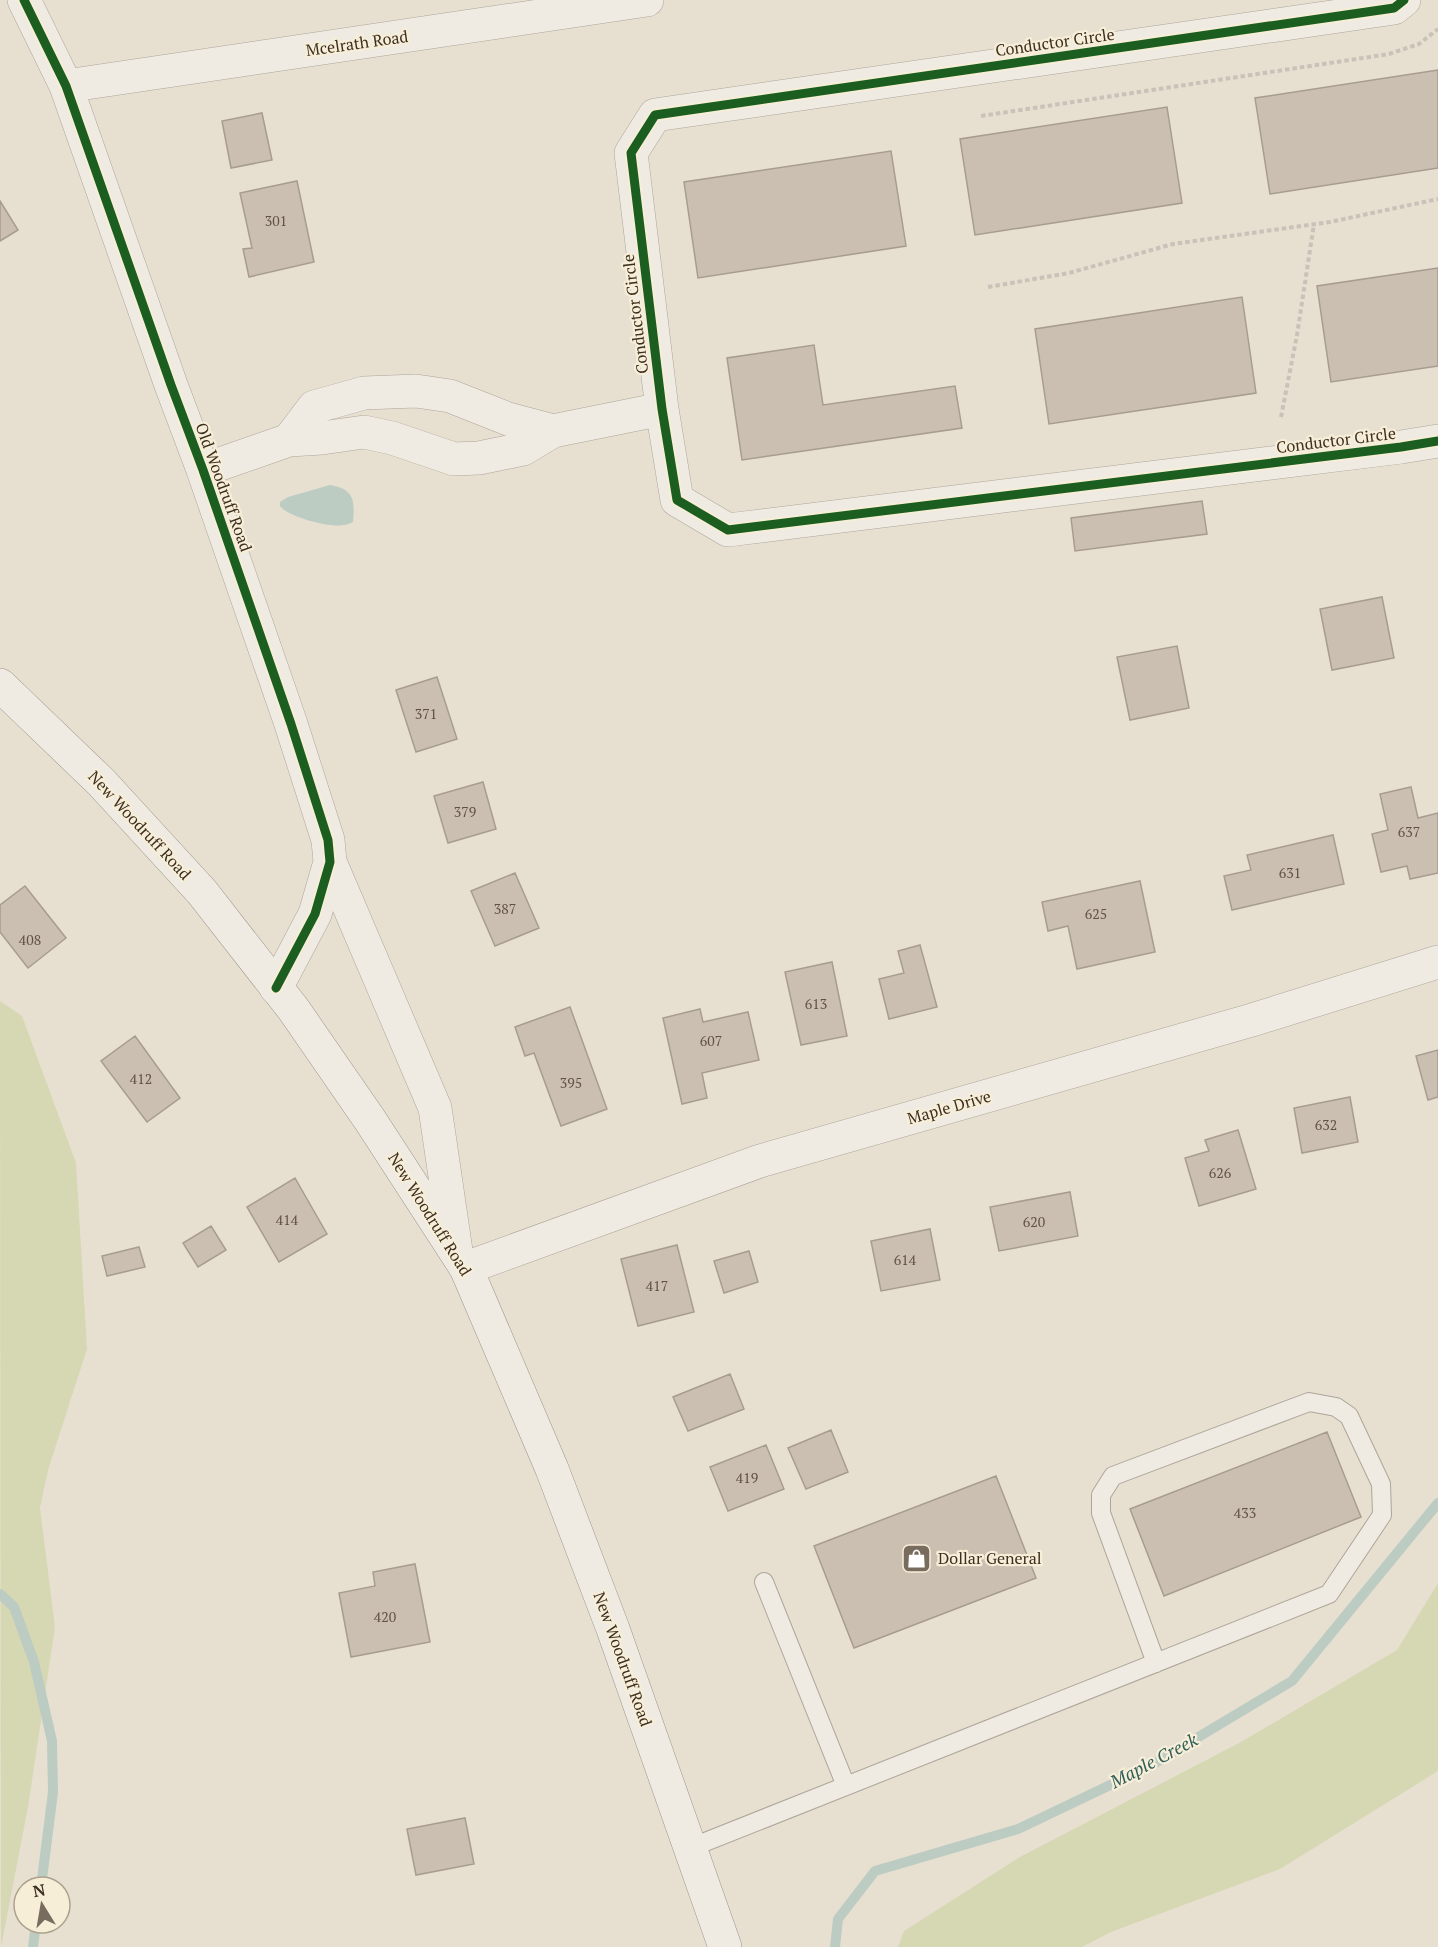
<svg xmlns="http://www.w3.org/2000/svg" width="1438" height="1947" viewBox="0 0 1438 1947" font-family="'PT Serif',serif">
	<rect width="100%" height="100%" fill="#e7e0d1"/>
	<path fill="#d6d7b3" d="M0,1001l22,15 54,147 11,186 -39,121 -8,38 15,119 -27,180 -27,140z
		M1438,1583v188l-158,98 -169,63 -29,15h-184l6,-16 116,-74 221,-115 156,-92z"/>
	<path fill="#bcccc2" d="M330,485c24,4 25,15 23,37 -3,1 -6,3 -10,3 -13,3 -55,-8 -63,-19v-4l8,-5z"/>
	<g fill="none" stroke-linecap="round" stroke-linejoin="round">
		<path stroke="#bcccc2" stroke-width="10" d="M0,1594l14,13 20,55 18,79 1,51 -12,95
			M33,1947l3,-24
			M835,1947l3,-28 37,-48 143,-42 132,-63 142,-85 146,-178"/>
	</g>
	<path fill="#cbbfb2" stroke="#a89c90" stroke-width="1.5" d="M1438,70v98l-168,26 -15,-96z
		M1167,107l15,96 -207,32 -15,-96z
		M262,113l10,47 -41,8 -9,-47z
		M891,151l15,95 -208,32 -14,-96z
		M297,181l17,81 -65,15 -6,-28 9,-1 -12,-55z
		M0,201l18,29 -18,11z
		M1438,268v98l-107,16 -14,-96z
		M1242,297l14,96 -207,31 -14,-95z
		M814,345l9,60 132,-19 7,42 -220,32 -15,-102z
		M1202,501l5,33 -132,17 -4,-33z
		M1382,597l12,61 -62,12 -12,-61z
		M1177,646l12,62 -59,12 -13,-63z
		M437,677l20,62 -41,13 -20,-62z
		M483,782l13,47 -48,14 -14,-47z
		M1411,787l7,31 20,-5v60l-28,6 -3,-13 -26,6 -9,-38 16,-4 -8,-36z
		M1333,835l11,49 -112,26 -8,-34 27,-6 -4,-15z
		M515,873l24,55 -44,18 -24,-55z
		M1140,881l15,71 -78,17 -9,-43 -20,5 -6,-29z
		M25,886l41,52 -38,30 -28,-36v-27z
		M920,945l17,62 -48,12 -10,-40 25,-6 -6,-22z
		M832,962l15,74 -46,9 -16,-73z
		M570,1007l37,102 -46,17 -27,-73 -9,3 -10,-29z
		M700,1009l3,13 45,-10 11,48 -57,13 5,25 -25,6 -19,-86z
		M135,1036l45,62 -33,24 -46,-61z
		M1438,1050v47l-10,3 -12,-44z
		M1350,1097l8,45 -56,11 -8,-45z
		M1238,1130l18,59 -57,17 -14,-48 24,-7 -4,-11z
		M295,1178l32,56 -48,28 -32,-55z
		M1070,1192l8,44 -79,15 -9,-44z
		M211,1226l15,24 -28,17 -15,-24z
		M930,1229l10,51 -59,11 -10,-50z
		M677,1245l17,67 -56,14 -17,-67z
		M139,1247l6,20 -38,9 -5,-20z
		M749,1251l9,31 -34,11 -10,-32z
		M730,1374l14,35 -56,22 -15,-34z
		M831,1430l17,42 -42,17 -18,-41z
		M1327,1432l34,85 -197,79 -34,-87z
		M766,1445l18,44 -56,22 -18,-44z
		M996,1476l40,102 -182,70 -40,-102z
		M415,1564l15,78 -79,15 -12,-64 36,-7 -2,-14z
		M465,1818l9,46 -58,11 -9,-46z"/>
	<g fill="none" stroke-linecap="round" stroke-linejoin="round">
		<defs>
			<path id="lane" d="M764,1582l82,204
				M690,1848l639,-254 53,-79 -1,-31 -32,-68 -13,-9 -27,-5 -196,74 -12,19v18l55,150"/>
			<path id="street" d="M24,0l42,86 105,299 32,85 88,254 37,116 2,22 -15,52 -39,74
				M1404,0l-10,8 -739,107 -24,38 31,256 15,91 51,30 673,-83 37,-6
				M66,86l581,-86
				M553,431l109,-22
				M203,470l86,-30 33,-2 42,-6 28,6 62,21 25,-1 44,-9 30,-18 -45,-12 -58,-23 -34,-5 -52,2 -50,14 -25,33
				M330,862l105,246 21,143
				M466,1268l294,-107 492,-141 186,-58"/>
			<path id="secondary" d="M0,685l101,97 101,110 92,118 76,110 96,148 86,201 61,160 112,318"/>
		</defs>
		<use href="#lane" stroke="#ada599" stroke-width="20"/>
		<use href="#street" stroke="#ada599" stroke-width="34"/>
		<use href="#secondary" stroke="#9c958a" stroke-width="34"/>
		<path stroke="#c8c2b9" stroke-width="4" stroke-dasharray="4.5 3" stroke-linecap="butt" d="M981,116l408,-62 30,-10 19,-15
			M988,287l81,-14 104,-29 157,-22 108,-23
			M1281,417l16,-82 17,-111"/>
		<use href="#lane" stroke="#efebe3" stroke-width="18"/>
		<use href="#street" stroke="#efebe3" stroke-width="33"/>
		<use href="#secondary" stroke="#efebe3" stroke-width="33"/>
		<defs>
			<path id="cycleway" d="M24,0l42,86 105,299 32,85 88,254 37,116 2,22 -15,52 -39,74
				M1404,0l-10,8 -739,107 -24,38 31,256 15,91 51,30 673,-83 37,-6"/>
		</defs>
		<use href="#cycleway" stroke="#f7eed8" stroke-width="13"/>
		<use href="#cycleway" stroke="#1b5e20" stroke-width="9"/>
	</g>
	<defs>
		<symbol id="shop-square" viewBox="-11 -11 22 22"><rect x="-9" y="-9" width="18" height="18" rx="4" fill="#786c5e" stroke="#f7eed8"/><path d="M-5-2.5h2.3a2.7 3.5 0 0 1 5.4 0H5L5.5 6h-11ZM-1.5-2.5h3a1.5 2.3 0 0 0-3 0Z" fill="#fff"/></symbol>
	</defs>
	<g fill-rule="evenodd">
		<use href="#shop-square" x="900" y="1542" width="33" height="33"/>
	</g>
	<g text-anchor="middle" stroke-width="4.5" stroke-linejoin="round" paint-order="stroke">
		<g font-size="14" fill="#605244">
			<text x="276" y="226">301</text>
			<text x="426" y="719">371</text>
			<text x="465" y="817">379</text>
			<text x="1409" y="837">637</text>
			<text x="1290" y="878">631</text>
			<text x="505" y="914">387</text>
			<text x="1096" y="919">625</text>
			<text x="30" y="945">408</text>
			<text x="816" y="1009">613</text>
			<text x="711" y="1046">607</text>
			<text x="141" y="1084">412</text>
			<text x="571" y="1088">395</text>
			<text x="1326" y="1130">632</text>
			<text x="1220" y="1178">626</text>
			<text x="287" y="1225">414</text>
			<text x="1034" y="1227">620</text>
			<text x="905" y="1265">614</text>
			<text x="657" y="1291">417</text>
			<text x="747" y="1483">419</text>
			<text x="1245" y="1518">433</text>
			<text x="385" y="1622">420</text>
		</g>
		<g font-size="16" fill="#3d2e20" stroke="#f7eed8">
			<text transform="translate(1055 42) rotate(-8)" y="6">Conductor Circle</text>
			<text transform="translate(357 43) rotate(-8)" y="6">Mcelrath Road</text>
			<text transform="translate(635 314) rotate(-97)" y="6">Conductor Circle</text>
			<text transform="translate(1336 440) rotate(-7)" y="6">Conductor Circle</text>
			<text transform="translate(224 487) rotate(70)" y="6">Old Woodruff Road</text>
			<text transform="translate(140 825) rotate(47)" y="6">New Woodruff Road</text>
			<text transform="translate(949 1107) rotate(-16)" y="6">Maple Drive</text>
			<text transform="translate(430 1214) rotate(58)" y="6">New Woodruff Road</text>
			<text transform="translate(623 1659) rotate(70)" y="6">New Woodruff Road</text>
		</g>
		<g font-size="16" fill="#3d2e20" stroke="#f7eed8" text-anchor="start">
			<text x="938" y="1564">Dollar General</text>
		</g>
		<g font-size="18" font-style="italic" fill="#2f5d5a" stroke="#f7eed8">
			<text transform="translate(1154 1761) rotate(-28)" y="6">Maple Creek</text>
		</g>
	</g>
	<g transform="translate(42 1905) rotate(349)"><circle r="28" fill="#f7eed8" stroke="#ada18e" stroke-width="1.5"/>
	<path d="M0-4.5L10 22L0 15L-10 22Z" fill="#786c5e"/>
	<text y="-9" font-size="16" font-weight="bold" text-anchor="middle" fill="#3d2e20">N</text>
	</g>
</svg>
